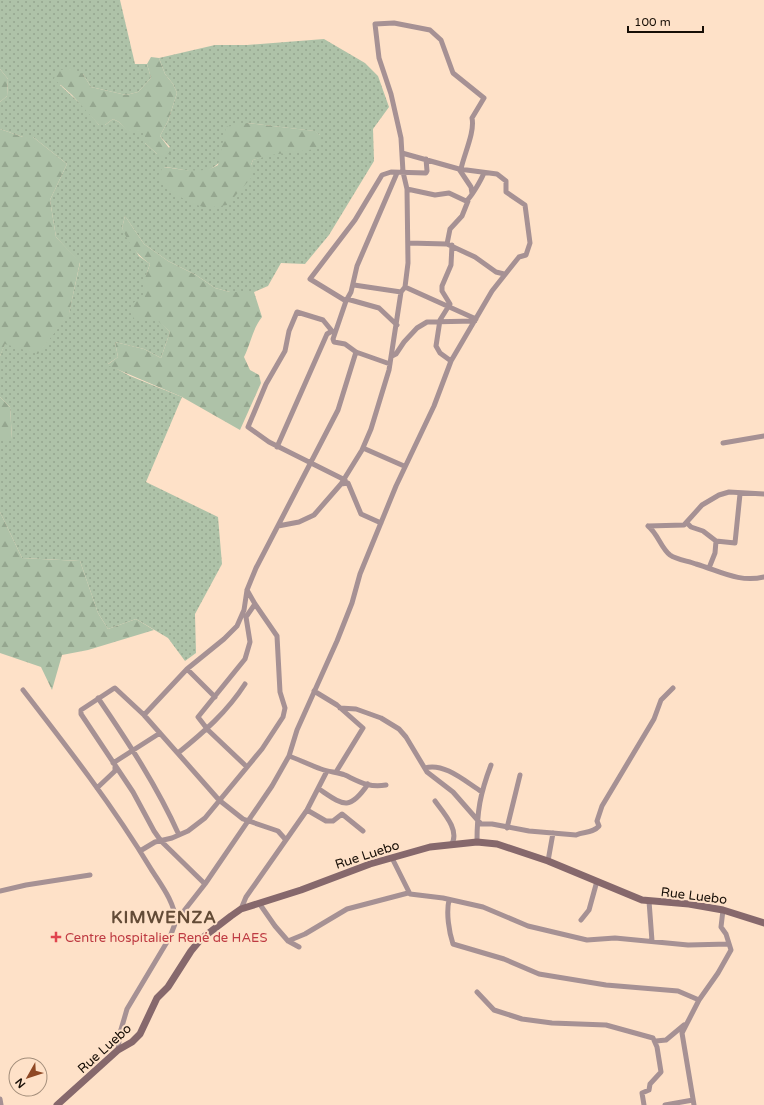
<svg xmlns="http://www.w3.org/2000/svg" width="764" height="1105" viewBox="0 0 764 1105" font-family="'Varela Round',sans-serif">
	<defs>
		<pattern id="grass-dots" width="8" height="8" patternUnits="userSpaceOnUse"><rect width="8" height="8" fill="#aec2a8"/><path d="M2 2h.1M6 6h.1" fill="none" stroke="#95a68f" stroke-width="1.8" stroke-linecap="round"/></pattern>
		<pattern id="forest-firs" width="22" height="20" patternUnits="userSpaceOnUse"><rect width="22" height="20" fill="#aec2a8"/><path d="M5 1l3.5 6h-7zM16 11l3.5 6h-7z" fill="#95a68f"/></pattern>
	</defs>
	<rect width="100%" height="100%" fill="#fee1c8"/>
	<path fill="url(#grass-dots)" fill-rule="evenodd" d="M0,0h120l15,64h12l4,14 -13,14 -12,3 -35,-8 -8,-13 -23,11 25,23 14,17h6l8,-6 6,3 10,10 17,-4 -1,15 12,11 13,-7 -10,-11 8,-15 9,-28 -4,-9 -8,-10 -6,-16 56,-13h32l77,-6 41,24 13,13 11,31 -16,22 1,32 -45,74 -24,29 -24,-1 -13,23 -14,6h-24l-15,-4 -19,-13 -28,-14 -24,-17 -19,-28 -3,12 17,28 11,8c-12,31 -3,46 20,68l-9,26 -17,-9 -29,-7 3,15 -10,7 22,12 52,21 -36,85 72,35 4,47 -27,50 1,39 -11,8 -17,-23 -32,-19 -28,10 -10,-16 -18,-52 -58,-3 -22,-46v-73h12l-2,-32 -10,-10v-41l5,-13 33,10 31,-40 11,-50 -24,-26 -6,-37 17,-36 -34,-27h-10l-23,-8v-27l7,-6 1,-17 -8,-10zM247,123l67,8 6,4 -67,25 -2,5 -86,22 -1,-20c11,1 23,4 34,5 24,0 38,-32 49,-49z"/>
	<path fill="url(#forest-firs)" d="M151,57l8,1 6,16 8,10 4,9 -9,28 -8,15 12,16 -7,4 -8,-2 -12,-11v-14l-7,3h-10l-9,-10 -6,-3 -8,6h-6l-27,-30 -18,-16 3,-8 12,-3 14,6 8,13 35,8 12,-3 13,-14 -4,-14z
		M0,69l8,10 -1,17 -7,6z
		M247,123l68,8 5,4 1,8 -5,6 -45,6 -18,5 -2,5 2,11 -26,29 -21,3 -9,-3 -21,-10 -11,-8 -7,-11 5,-9c19,2 38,8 55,-2l8,-38z
		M0,129l23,8h10l34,27 -17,36 6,37 24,25 -11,52 -31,40 -33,-10 -5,12z
		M125,216l19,28 24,17 28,14 19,13 15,4h24l8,25c-10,13 -11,26 -18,40l6,13 9,5 2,8 -21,47 -58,-33 -75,-32 11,-8 -3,-15 29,7 17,9 9,-26 -12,-11 -23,-1 -6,-10 5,-8 11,-3 -2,-15 7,-20c-14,-10 -21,-20 -28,-36z
		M0,397l10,10 2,32h-12z
		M0,512l22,46 58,3 18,52 10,16 28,-10 18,11 -66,20 -26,5 -10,35 -11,-23 -41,-14z"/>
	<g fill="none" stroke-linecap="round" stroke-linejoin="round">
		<path stroke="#a69194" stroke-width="5" d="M459,169l12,18 1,6
			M407,189l28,6 14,-2 17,8c5,-3 15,-21 18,-28
			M408,243l39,1 28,13 21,15 8,2
			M447,244l3,-15 12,-13 6,-15
			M354,285l47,7
			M405,287l71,32
			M347,299l32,9 18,17
			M346,301l-36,-22 45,-59 27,-45 9,-3 35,1 1,-2 -1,-12
			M332,331l-9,-11 -26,-8 -8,19 -4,20 -19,33 -18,43 21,15 76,38
			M392,356l4,-2 8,-12 13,-14 10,-6 48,-1
			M451,361l-11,-8 -4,-7 4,-26 10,-16 -8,-13v-5l9,-21 1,-20
			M390,364l-34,-12 -11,-8 -11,-2 -1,-3 13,-38 5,-9 6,-26 40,-93
			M723,443l41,-7
			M277,447l50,-113 5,-3 2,2
			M363,448l41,18
			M341,484l7,-1 13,31 20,9
			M687,523l4,4 12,4 13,10 19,2 5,-49
			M278,526l21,-4 15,-7 27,-31 21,-34 9,-21 18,-59 12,-78 4,-5 3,-24 -1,-74 -4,-17 -2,-34 -10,-44 -12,-36 -4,-34 19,-1 36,7 11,10 12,33 31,25 -12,20c3,14 -8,36 -11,51
			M648,526c10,8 13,22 22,29 7,5 19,6 26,9 24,7 43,19 68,13
			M648,526l36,-1 18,-20 17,-10 10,-3 35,2
			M709,568l6,-15 1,-12
			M187,669l28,28
			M23,690c45,58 90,116 128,179 10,16 23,32 25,52
			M314,691l23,14 26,23 -27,44
			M98,698c30,44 59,88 81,137
			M340,708l16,1 25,9 18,11 7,8 21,35 26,20 28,32h11l37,7 47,4c8,-4 16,-1 23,-9l-2,-5 5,-15 52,-87 7,-19 12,-12
			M144,715l43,-46 37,-30 13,-13 7,-16 3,-20 9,-22 82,-158 18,-58
			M178,753c26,-21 49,-41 67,-69
			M289,756c11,4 21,9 32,13 8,3 16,3 24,6 15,7 24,13 41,10
			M113,763l47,-30
			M247,767l-39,-37 -10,-13 47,-58 5,-17 -4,-25 9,-13
			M425,768c19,-6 41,14 57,24
			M97,788l18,-17v-4
			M319,789c24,16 30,23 49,-5
			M435,801c8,11 26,30 16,44
			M307,810l19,11h7l9,-7 21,17
			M507,828l13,-53
			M477,842c0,-31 3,-48 14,-77
			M140,851l15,-9 17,-4 16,-7 17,-13 57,-69 21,-32 2,-9 -5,-16 -3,-56 -22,-32 -8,-14
			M392,858l18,36 33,4 40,9 45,19 59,14 28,-2 73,7 41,-1
			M548,861l5,-28
			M205,884l-44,-43 -7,-10 -21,-39 -52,-78v-4l32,-21 2,-1 29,27 75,85 24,19 35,12 8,9
			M0,891l26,-6 64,-10
			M449,900c-3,13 0,32 4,44l51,15 35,15 67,11 72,6 21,9
			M649,901l3,40
			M259,903l16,23 13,15 11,6
			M241,909l5,-12 61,-87 20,-39
			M581,920l8,-10 8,-29
			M288,941l17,-7 42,-25 61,-16
			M477,992l17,18 28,9 30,4 54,2 47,13 4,9 4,25 -11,12 -1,6 -7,3 2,12
			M656,1041l10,-1 18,-15
			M118,1050l2,-17 7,-24 43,-72 6,-16 29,-37 67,-98 17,-30 8,-26 40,-89 15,-38 8,-29 36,-88 38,-80 17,-45 41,-70 27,-34 7,-2 4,-12 -5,-38 -19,-13v-11l-9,-7 -38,-5 -57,-16
			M0,1099l1,6
			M665,1105l28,-5
			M694,1105l-12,-72 17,-33 19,-27 13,-23 -5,-16 -5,-7 2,-17"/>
		<path stroke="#86686c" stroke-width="7" d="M57,1105l61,-55 14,-8 8,-8 17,-36 11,-11 23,-36 10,-12 30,-23 10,-7 60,-19 69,-26 60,-17 47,-5 20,2 51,17 94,39 47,4 34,6 41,13"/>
	</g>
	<path fill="#e0444e" stroke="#fee1c8" stroke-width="1.5" d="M54 931h4v4h4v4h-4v4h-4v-4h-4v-4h4z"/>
	<g text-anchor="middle" stroke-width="4" stroke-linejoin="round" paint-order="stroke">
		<g font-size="13" fill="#170e06" stroke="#fee1c8">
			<text transform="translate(367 854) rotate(-18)" y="5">Rue Luebo</text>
			<text transform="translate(694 895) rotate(7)" y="5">Rue Luebo</text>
			<text transform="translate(104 1048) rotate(-42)" y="5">Rue Luebo</text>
		</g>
		<g font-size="13" fill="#be3a42" stroke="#fee1c8" text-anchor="start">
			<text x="65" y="942">Centre hospitalier René de HAES</text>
		</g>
		<g font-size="17" font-weight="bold" letter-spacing="1" fill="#634b36" stroke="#fee1c8">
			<text x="164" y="923">KIMWENZA</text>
		</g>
	</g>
	<g transform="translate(28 1077) rotate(231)"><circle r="19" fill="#fee1c8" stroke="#a28d7a"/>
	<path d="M0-3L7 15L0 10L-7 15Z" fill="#8f4824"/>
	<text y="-6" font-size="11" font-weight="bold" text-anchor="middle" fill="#170e06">N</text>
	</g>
	<path d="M628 26v6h75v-6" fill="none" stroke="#170e06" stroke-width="2"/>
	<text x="634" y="26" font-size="12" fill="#170e06" stroke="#fee1c8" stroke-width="3" paint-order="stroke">100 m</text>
</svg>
